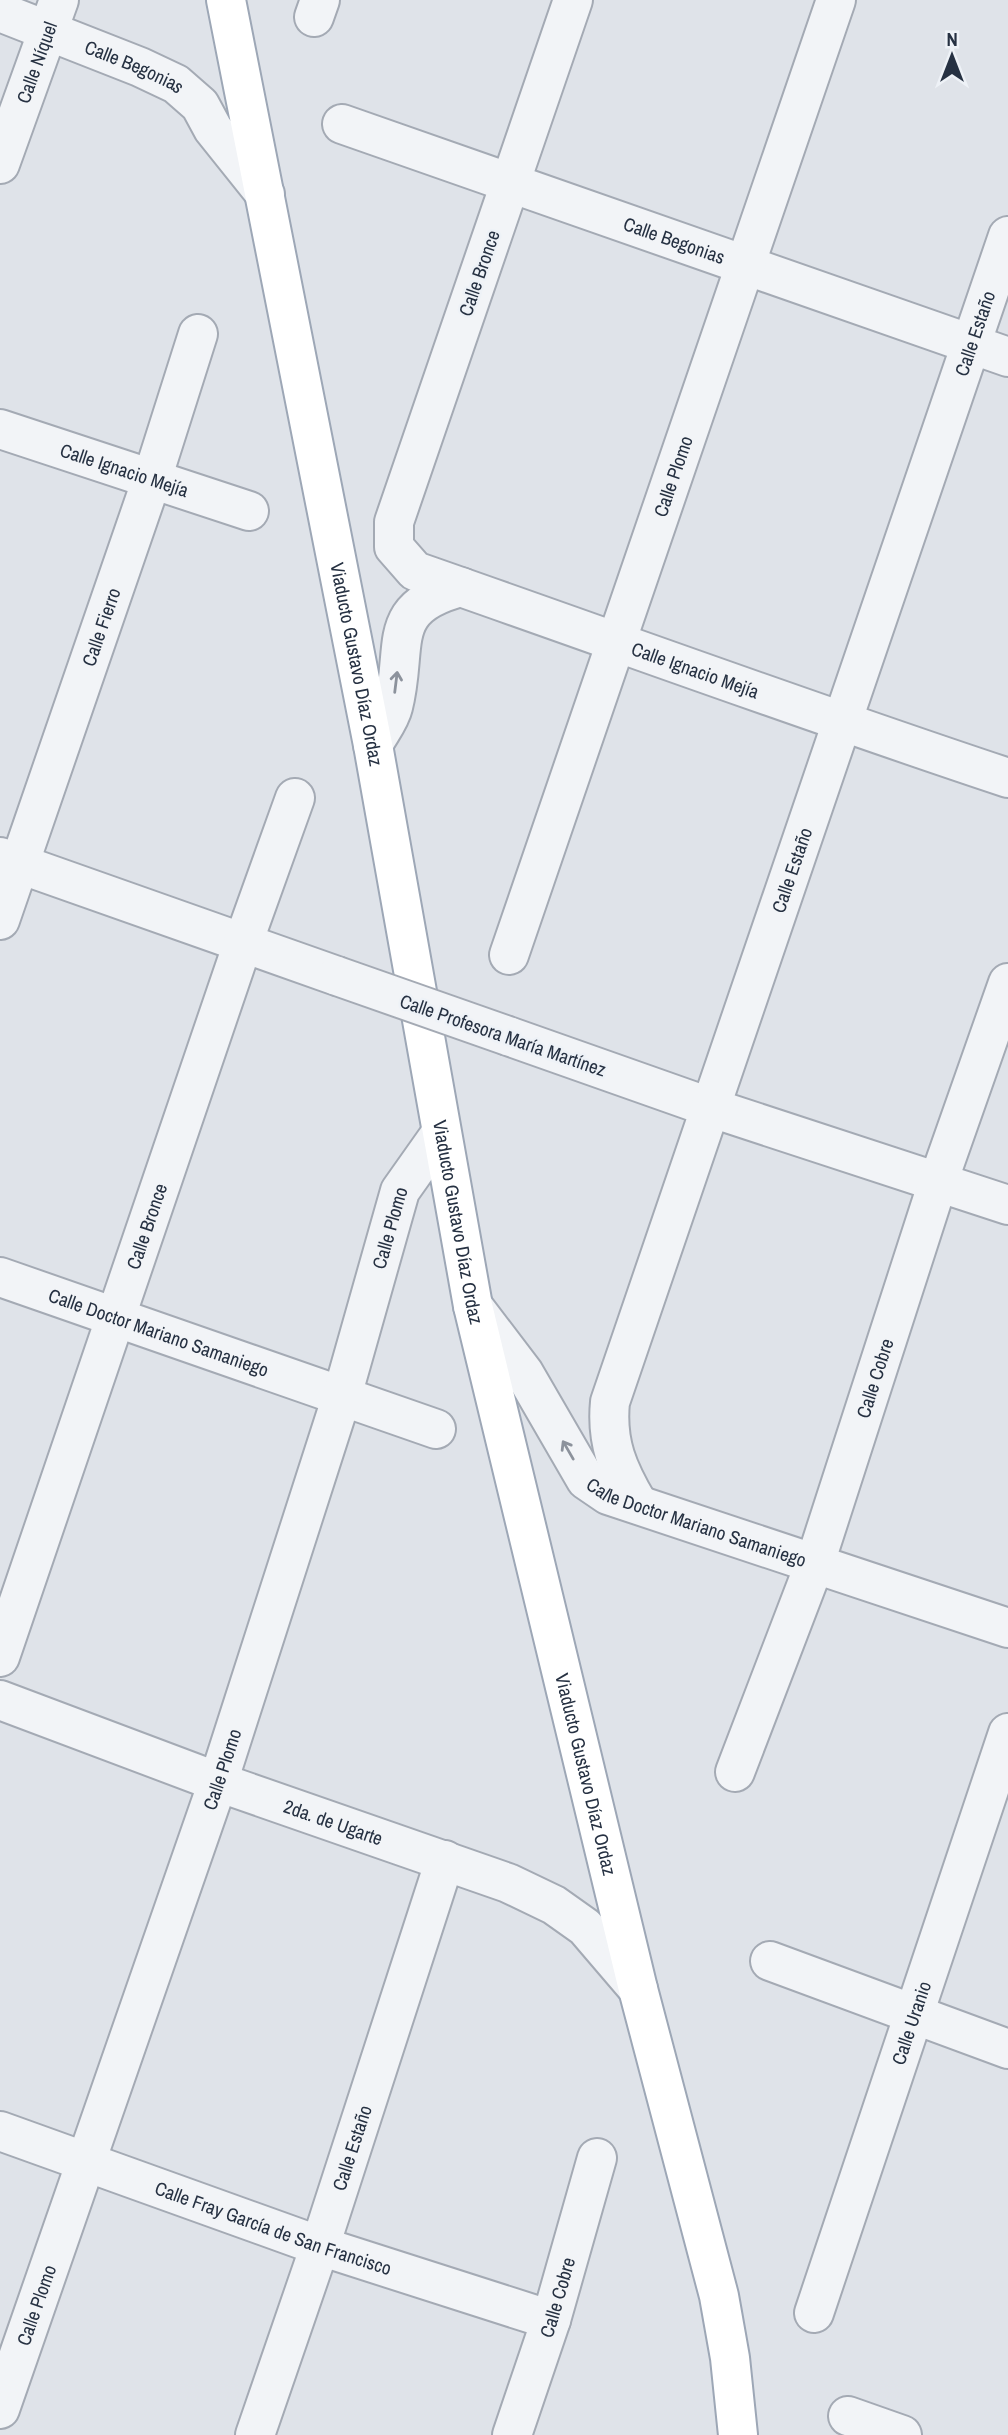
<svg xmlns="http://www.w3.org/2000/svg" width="1008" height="2435" viewBox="0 0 1008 2435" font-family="'Archivo Narrow',sans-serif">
	<rect width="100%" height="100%" fill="#dfe3e9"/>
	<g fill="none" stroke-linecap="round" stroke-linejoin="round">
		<defs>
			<g id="minor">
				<path id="s1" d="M573,0l-179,522v25l21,24c198,69 394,141 593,207"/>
				<path id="s2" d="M0,12l140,55 36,17 24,21 13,24 52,65"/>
				<path d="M314,17l6,-17"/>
				<path id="s3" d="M342,124l666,233"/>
				<path id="s4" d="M0,164l59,-164"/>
				<path id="s5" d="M0,429l249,82"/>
				<path d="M373,745c6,-12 17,-25 20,-38 16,-62 -10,-99 68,-120"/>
				<path d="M0,857l337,119"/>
				<path id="s6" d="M0,920l152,-441 46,-145"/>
				<path id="s7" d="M509,955l327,-955"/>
				<path d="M508,1036l204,72 296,97"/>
				<path id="s8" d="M0,1277l436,152"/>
				<path id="s9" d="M473,1306l51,67 62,107 22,15 400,133"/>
				<path id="s10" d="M638,1504c-20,-34 -32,-61 -28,-102l398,-1166"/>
				<path id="s11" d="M0,1657l243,-714 52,-145"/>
				<path id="s12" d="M0,1700l218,82 290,101 46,22 31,22 53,62"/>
				<path id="s13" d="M735,1772l80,-209 123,-381 70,-199"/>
				<path d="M770,1961l238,88"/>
				<path id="s14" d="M0,2131l320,115 231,74"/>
				<path id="s15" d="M814,2313l194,-580"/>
				<path id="s16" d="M0,2409l218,-627 124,-386 58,-205 41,-58"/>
				<path d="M848,2416l54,19"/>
				<path id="s17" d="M255,2435l65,-189 125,-386"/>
				<path id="s18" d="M512,2435l39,-115 46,-162"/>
			</g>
			<g id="major">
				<path id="s19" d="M226,0l147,745 100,561 165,683 81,307 11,62 8,77"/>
			</g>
		</defs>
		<use href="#minor" stroke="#a4aab4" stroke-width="42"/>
		<use href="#major" stroke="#9da7b6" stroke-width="42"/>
		<use href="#minor" stroke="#f2f4f7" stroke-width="38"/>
		<use href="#major" stroke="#fff" stroke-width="38"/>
		<defs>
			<path id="minor-bridge" d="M337,976l171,60"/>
		</defs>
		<use href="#minor-bridge" stroke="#a4aab4" stroke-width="42" stroke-linecap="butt"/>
		<use href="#minor-bridge" stroke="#f2f4f7" stroke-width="38"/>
	</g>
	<defs><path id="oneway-shaft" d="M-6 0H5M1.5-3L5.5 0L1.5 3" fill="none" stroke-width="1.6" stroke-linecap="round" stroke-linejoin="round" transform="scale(1.75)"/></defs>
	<g stroke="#8c929c">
		<use href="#oneway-shaft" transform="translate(396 682) rotate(-83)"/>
		<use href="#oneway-shaft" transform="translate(568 1450) rotate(-120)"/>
	</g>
	<g text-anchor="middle" stroke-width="5" stroke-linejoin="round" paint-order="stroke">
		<g font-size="19" fill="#263142" stroke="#eef2f7">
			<text dy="7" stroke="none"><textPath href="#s4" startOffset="108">Calle Níquel</textPath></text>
			<text dy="7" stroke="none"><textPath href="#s2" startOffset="145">Calle Begonias</textPath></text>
			<text dy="7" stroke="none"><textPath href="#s3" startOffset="352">Calle Begonias</textPath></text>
			<text transform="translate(479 273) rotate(-71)" y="7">Calle Bronce</text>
			<text dy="7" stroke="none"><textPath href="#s10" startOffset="1237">Calle Estaño</textPath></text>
			<text dy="7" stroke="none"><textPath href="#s5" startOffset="131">Calle Ignacio Mejía</textPath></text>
			<text dy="7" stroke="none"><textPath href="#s7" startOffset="506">Calle Plomo</textPath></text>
			<text dy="7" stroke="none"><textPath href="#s6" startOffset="310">Calle Fierro</textPath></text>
			<text dy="7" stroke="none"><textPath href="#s19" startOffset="677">Viaducto Gustavo Díaz Ordaz</textPath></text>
			<text dy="7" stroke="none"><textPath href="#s1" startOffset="906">Calle Ignacio Mejía</textPath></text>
			<text dy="7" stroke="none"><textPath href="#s10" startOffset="670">Calle Estaño</textPath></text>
			<text transform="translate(503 1035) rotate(19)" y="7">Calle Profesora María Martínez</text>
			<text dy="7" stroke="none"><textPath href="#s19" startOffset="1244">Viaducto Gustavo Díaz Ordaz</textPath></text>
			<text dy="7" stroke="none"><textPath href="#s11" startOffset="455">Calle Bronce</textPath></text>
			<text dy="7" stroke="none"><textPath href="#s16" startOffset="1244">Calle Plomo</textPath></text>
			<text dy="7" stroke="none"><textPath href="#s8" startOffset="168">Calle Doctor Mariano Samaniego</textPath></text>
			<text dy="7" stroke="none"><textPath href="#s13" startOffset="418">Calle Cobre</textPath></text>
			<text dy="7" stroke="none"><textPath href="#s9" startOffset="327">Calle Doctor Mariano Samaniego</textPath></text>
			<text dy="7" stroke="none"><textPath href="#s16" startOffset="677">Calle Plomo</textPath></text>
			<text dy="7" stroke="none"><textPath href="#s19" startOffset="1811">Viaducto Gustavo Díaz Ordaz</textPath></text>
			<text dy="7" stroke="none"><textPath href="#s12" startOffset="355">2da. de Ugarte</textPath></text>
			<text dy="7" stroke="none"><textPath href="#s15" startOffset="306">Calle Uranio</textPath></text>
			<text dy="7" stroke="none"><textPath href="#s17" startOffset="303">Calle Estaño</textPath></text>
			<text dy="7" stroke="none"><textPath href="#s14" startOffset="290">Calle Fray García de San Francisco</textPath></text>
			<text dy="7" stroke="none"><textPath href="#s18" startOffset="145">Calle Cobre</textPath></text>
			<text dy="7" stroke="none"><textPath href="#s16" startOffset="110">Calle Plomo</textPath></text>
		</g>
	</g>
	<g transform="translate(952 56)" stroke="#eef2f7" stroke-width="5" paint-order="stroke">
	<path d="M0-5L12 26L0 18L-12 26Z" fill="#263142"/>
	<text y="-10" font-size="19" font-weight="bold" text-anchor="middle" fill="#263142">N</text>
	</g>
</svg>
